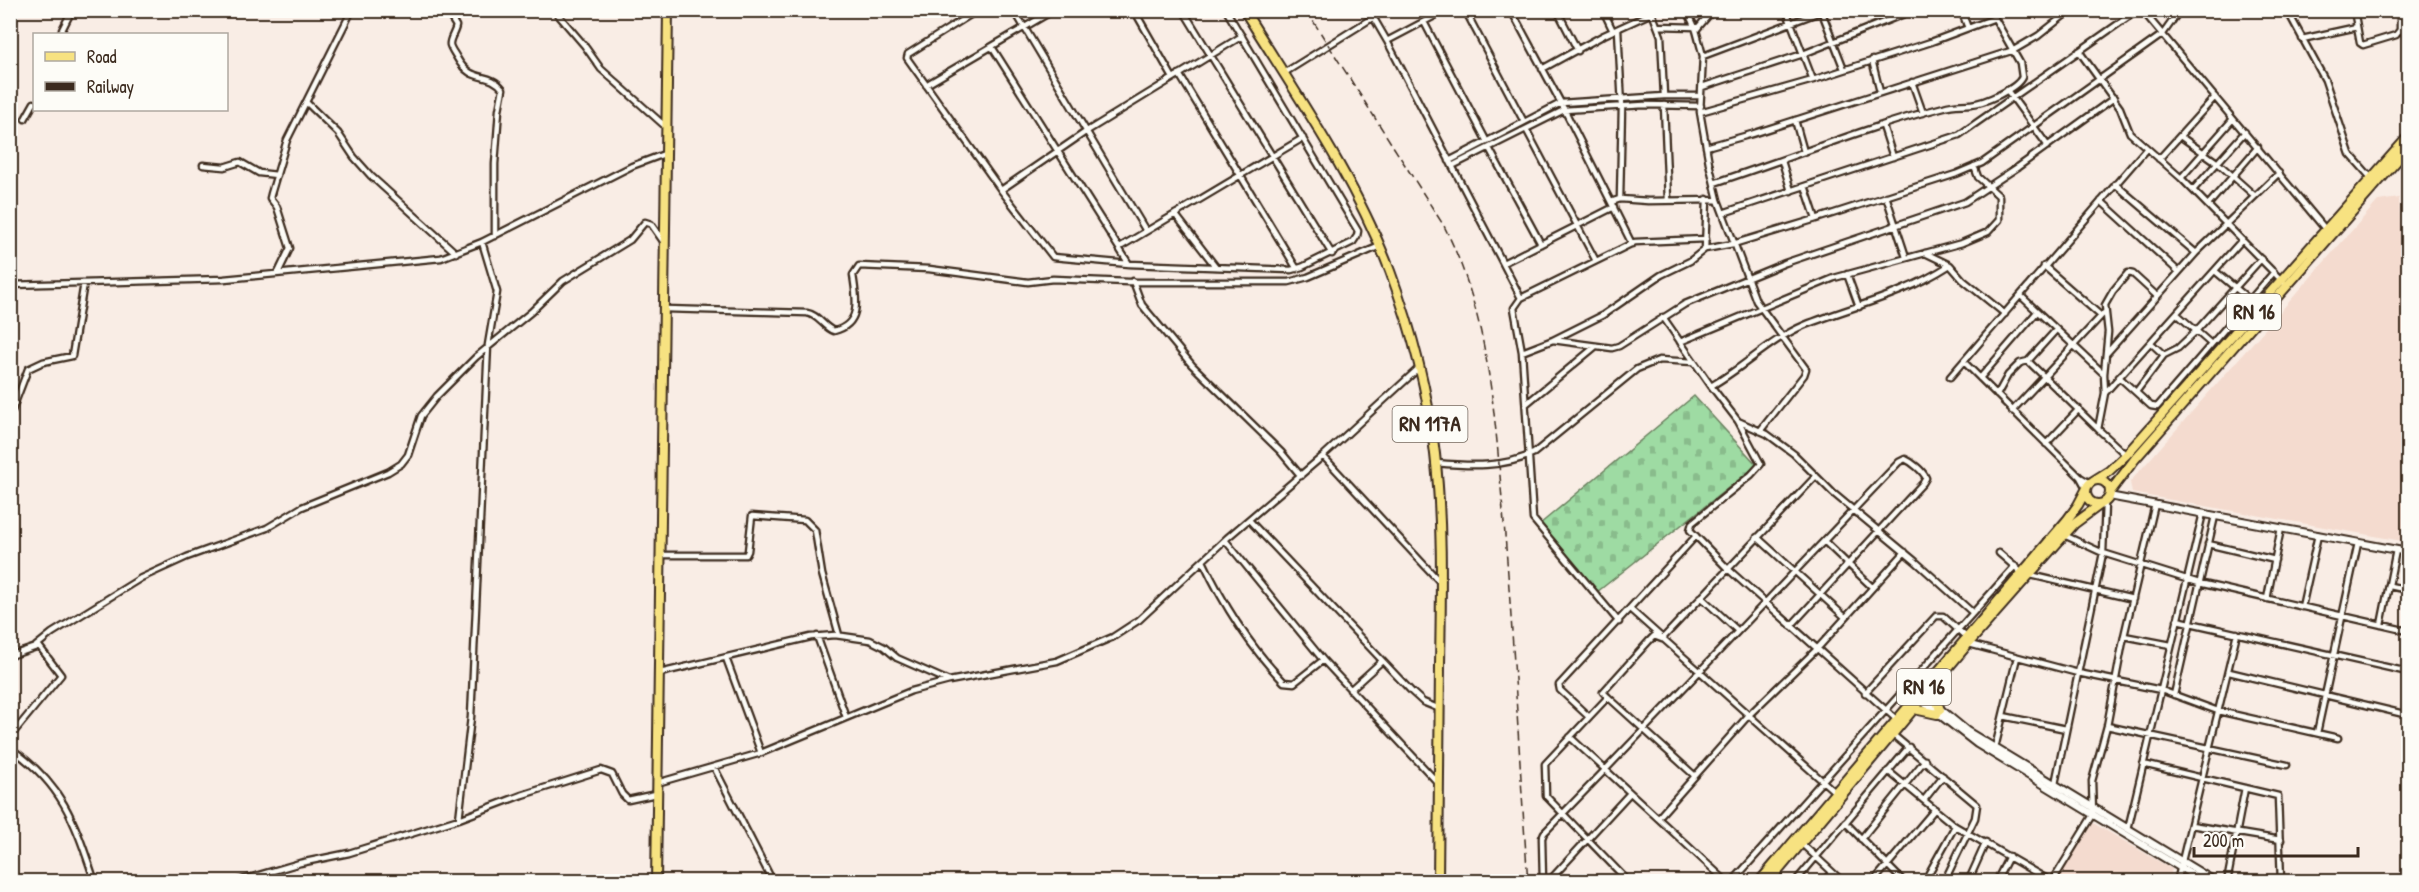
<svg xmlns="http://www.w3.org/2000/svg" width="2419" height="892" viewBox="0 0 2419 892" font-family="'Patrick Hand',sans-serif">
	<defs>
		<pattern id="cemetery-stones" width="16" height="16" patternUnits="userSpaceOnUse" patternTransform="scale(1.5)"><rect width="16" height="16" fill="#9edba3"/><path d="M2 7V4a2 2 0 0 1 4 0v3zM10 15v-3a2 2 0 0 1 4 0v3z" fill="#89bc8c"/></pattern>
	</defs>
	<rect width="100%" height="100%" fill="#f9ede5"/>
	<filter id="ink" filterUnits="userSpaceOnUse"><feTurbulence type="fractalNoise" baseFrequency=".0167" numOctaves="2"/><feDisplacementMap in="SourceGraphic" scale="12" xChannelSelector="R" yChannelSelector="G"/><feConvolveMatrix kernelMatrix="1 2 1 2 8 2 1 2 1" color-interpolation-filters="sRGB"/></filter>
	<g filter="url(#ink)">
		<path fill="#f4dbcf" d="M2399,198l3,55h6v289l-276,-49 -2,-11 248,-281z
			M2093,823l79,46 -3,12 -109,1 -3,-2z"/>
		<path fill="url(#cemetery-stones)" stroke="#6c8260" stroke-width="1.5" d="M1694,396l63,69 -160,127 -57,-68z"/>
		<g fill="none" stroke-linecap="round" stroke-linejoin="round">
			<defs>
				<path id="minor" d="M446,10l10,16c-1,7 -7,13 -6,19 1,4 5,9 7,13 15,27 31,12 46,31l-4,21 -4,54v72
					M554,10l30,35 17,24 65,58
					M978,10l-70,44 -1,4 94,132 52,67 76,7 162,6 11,-3 51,-25 4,-6 1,-5 -132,-221
					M1014,10l132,221
					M1134,10l39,68
					M1183,10l149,244
					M1369,10l18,31 134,257
					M1465,10l59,112
					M1511,10l50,93 71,141
					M1557,10l21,41
					M1603,10l10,21
					M1651,10l10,26 3,60
					M1687,10l9,20
					M1713,10l-17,20 7,26 -3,56 9,51 9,37 38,101 50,68 -2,6 -44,56
					M1786,10l27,70 118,-38 64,-24
					M1821,10l23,59
					M1961,10l7,18
					M2142,10l184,220
					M2287,10l38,70 25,74 23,26
					M2354,10l6,33 3,2 33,-10 4,-5v-16l7,-4
					M1424,22l63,120
					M1658,26l38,1
					M1618,29l4,77 -2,93
					M60,34l12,-24
					M2302,39l55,-12
					M1387,41l59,-31
					M992,47l137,217
					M2079,51l41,57 10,25 51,45 106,108
					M1703,56l122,-46
					M1872,60l8,32
					M1542,69l62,-34 48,-22
					M1284,73l101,-63
					M1179,74l118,195
					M1912,82l11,31
					M926,85l128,-75
					M1702,87l101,-33 111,-44
					M2007,90l41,56
					M307,103l31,30 16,24 17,19 85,77
					M1664,105l4,95
					M1700,112l113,-32
					M25,119l9,-16
					M1795,120l9,32
					M1883,126l10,31
					M1526,129l70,132
					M2180,136l38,27 37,33
					M1706,147l46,-13 262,-84 24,-14 33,-26
					M1489,148l52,96
					M2159,159l56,-62
					M1449,161l112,-58 103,-7h37
					M1782,161l9,30
					M203,165l21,2 16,-5 19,11 18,2
					M1452,166l112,-56 80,-5 57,1
					M2181,178l52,-59
					M1714,183c77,-25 152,-56 230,-76 9,-3 18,-2 27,-3 13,-1 46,-15 51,-27l-2,-14 -30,-53
					M2115,184l81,69
					M1805,186l11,33
					M1001,190l86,-59 155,-95
					M2193,190l52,-58
					M1886,196l20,61
					M2101,201l78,71
					M1611,202l9,-3 28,2 70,-1
					M2208,205l50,-58
					M1723,213l236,-78 179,-125
					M1175,214l41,53
					M1120,247l183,-109
					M1705,249l2,-50
					M1925,253l25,12
					M1503,263l111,-56
					M2044,266l57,50
					M2215,271l35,29
					M278,273l12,-25 -13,-41 -7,-9 1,-4 16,-54 65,-130
					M1847,274l12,33
					M1133,281l9,24 50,60 89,87 20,24
					M10,285l214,-6 217,-21 41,-16 150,-76 35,-13
					M2021,296l83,78
					M665,309l142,4c12,2 16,14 27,18 29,-7 22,-34 19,-56l6,-9 70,3 99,13 25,-3 75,3h161l19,-5 72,-31
					M2177,314l34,30
					M1663,317l48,69c32,-18 60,-47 94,-61 51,-20 97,-29 145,-60l13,15 42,34
					M1553,340l50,-25 58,-40 29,-14 15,-12 28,-5 83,-25 140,-45 26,-11 181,-129 17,-24
					M1680,342l154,-64 128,-35 26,-11 11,-12v-24l-21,-19 -4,-11
					M2151,343l13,12
					M1522,352l31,-12 59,8 7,-2 66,-42 100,-41 180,-61 53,-35 96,-69
					M2107,353l89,-100 83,-80
					M2028,361l70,68
					M1964,362l116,115
					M1950,377l197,-229
					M2119,377l32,29 6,1 117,-135
					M1980,378l57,-66
					M1711,386l27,35 23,43 -10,11 -59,48 -2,7 38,39 168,150
					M2136,392l28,-37 14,-7 18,-17 65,-72
					M2105,393l137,-153
					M1997,395l11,-20 12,-12 8,-2 28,-31
					M1526,404l70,-58
					M2012,411l93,-99
					M10,416l18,-47 15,-7 29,-6 12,-73
					M1738,421l29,13 27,20 39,39 82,68 58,52
					M2046,444l33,-35
					M2126,455l-28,-26 7,-36 -1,-19 4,-42 -3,-27 8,-14 15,-18 5,1 24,22
					M1323,456l118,127
					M1436,463c33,3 68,5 98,-10l103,-84 22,-9 35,2
					M2086,488l-6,-11 10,6
					M1249,520l163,172 11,10 17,7
					M2064,535l39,18 96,30 209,48
					M1757,537l88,80
					M1225,540l98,120 116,124
					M1824,541l48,46
					M2208,544l67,16
					M1999,553l23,20 111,26
					M661,555h85l2,-4 4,-35 53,4 10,10 7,44 17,61
					M1203,561c20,43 47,86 81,121l10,1 29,-23
					M2390,586l18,4
					M1701,597l37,34
					M2267,599l14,-71
					M2302,607l16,-72
					M1631,610l204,182
					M2177,620l231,52
					M1619,622l-86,-103 -11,-167 -8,-44 7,-10 114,-56 71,-3
					M2381,625l15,-75
					M817,636l29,81
					M2124,636l47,9
					M1969,644l109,29 83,17 57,21 120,27
					M36,646l16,-13 89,-55 46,-21 80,-29 35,-21 86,-35 13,-8 7,-9 13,-39 16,-20 39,-39 55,-45 32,-31 67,-41 15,-18 6,2 14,20
					M10,656l29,-10 22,29 -51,62
					M726,658l35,95
					M2229,672l179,43
					M660,673l151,-36 24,-2 35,5 14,7 13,11 52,23
					M1350,690l32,-29
					M1865,693l71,-77h7l23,21
					M2174,695l41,-179
					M1608,697l87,79
					M2003,716l63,13
					M1589,717l-29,-27 -1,-5 137,-149
					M2107,726l180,39
					M2317,733l41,-190
					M1892,734l85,71 -2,13 -31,64
					M1570,737l157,145
					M10,748c54,37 65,75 85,134
					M1995,748l22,-91
					M2143,764l135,32 3,86
					M714,767l59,115
					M1888,771l67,55 97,56
					M657,783l104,-30 150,-62 38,-10 108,-20 56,-24 26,-17 88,-82 96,-82 96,-88
					M2055,784l48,-231 2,-50
					M1924,800l19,-24
					M1658,818l90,-102 69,-67 88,-97
					M459,819l12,-102 17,-372 9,-53 -15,-50
					M1845,822l59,60
					M2191,825l90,15
					M2128,829l75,-316
					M1861,839l64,-79
					M1801,843l42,39
					M235,882l65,-19 49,-10 110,-34 63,-24 79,-25 11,4 10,20 6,6 28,-6
					M1543,882l-1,-44 2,-5c120,-123 237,-247 355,-371l6,-3c7,3 18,12 21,19l-3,5 -132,143
					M1548,882l82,-89
					M1629,882l-83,-86 -1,-32 63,-67 -5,-5 46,-51 5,-5 8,3 154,-163
					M1732,882l283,-316
					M1795,882l114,-135
					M1825,882l7,-10
					M1873,882l62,-73
					M1924,882l31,-56
					M1968,882l18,-40
					M1996,882l13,-26
					M2052,882l41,-67 -1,-34 15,-55 17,-90 31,-132
					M2177,882l60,-249
					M2227,882l18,-94"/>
				<path id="tertiary" d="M2109,496l299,56
					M1921,693l46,38 249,151
					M1918,698l59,46 227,138"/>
				<path id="primary" d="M1244,10c52,84 111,168 146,261 22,59 38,121 45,183 8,70 6,141 5,211 0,72 -1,144 -2,217
					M2086 492a12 12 0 1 1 24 0a12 12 0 1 1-24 0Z
					M2093,481l16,-10 17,-16 282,-318
					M2110,492l25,-33 273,-311
					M1932,687l8,23
					M1914,709l23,5
					M656,882l12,-872
					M1759,882l308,-362 11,-15 8,-15
					M1769,882l199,-238 106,-120 27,-20"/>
			</defs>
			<use href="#minor" stroke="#3b2a1e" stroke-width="9"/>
			<use href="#tertiary" stroke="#3b2a1e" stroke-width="10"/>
			<use href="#primary" stroke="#3b2a1e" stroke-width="12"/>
			<use href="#minor" stroke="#fdfcf7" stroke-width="4.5"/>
			<use href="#tertiary" stroke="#fdfcf7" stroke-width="6"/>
			<use href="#primary" stroke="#f7e281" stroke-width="8"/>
			<path stroke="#3b2a1e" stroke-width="1.5" stroke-dasharray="9 4.5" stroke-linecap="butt" d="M1306,10l138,216c47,93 51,195 60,297 10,119 15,239 24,359"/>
		</g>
	</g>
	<g text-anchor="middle" stroke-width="5" stroke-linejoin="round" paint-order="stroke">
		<g fill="#fdfcf7" stroke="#75695f" stroke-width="1.5">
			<rect x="2227" y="294" width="54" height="36" rx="4.5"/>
			<rect x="1392.5" y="406" width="75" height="36" rx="4.5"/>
			<rect x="1897" y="669" width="54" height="36" rx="4.5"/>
		</g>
		<g font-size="21" font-weight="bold" fill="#3b2a1e">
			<text x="2254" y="319">RN 16</text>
			<text x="1430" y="431">RN 117A</text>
			<text x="1924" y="694">RN 16</text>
		</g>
	</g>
	<rect width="2419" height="892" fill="none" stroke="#fdfcf7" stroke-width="36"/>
	<rect x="18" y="18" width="2383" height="856" fill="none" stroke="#3b2a1e" stroke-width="2" filter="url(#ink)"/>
	<rect x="33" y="33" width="195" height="78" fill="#fdfcf7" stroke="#afa8a0" stroke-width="1.5"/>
	<rect x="45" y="52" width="30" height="9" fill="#f7e281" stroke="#afa8a0" stroke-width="1.5"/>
	<text x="87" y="63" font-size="18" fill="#3b2a1e">Road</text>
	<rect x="45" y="82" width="30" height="9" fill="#3b2a1e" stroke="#afa8a0" stroke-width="1.5"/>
	<text x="87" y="93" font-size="18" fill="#3b2a1e">Railway</text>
	<path d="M2194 847v9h164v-9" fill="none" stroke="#3b2a1e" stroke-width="3"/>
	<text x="2203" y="847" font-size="18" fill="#3b2a1e" stroke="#fdfcf7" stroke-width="4.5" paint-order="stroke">200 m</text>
</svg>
